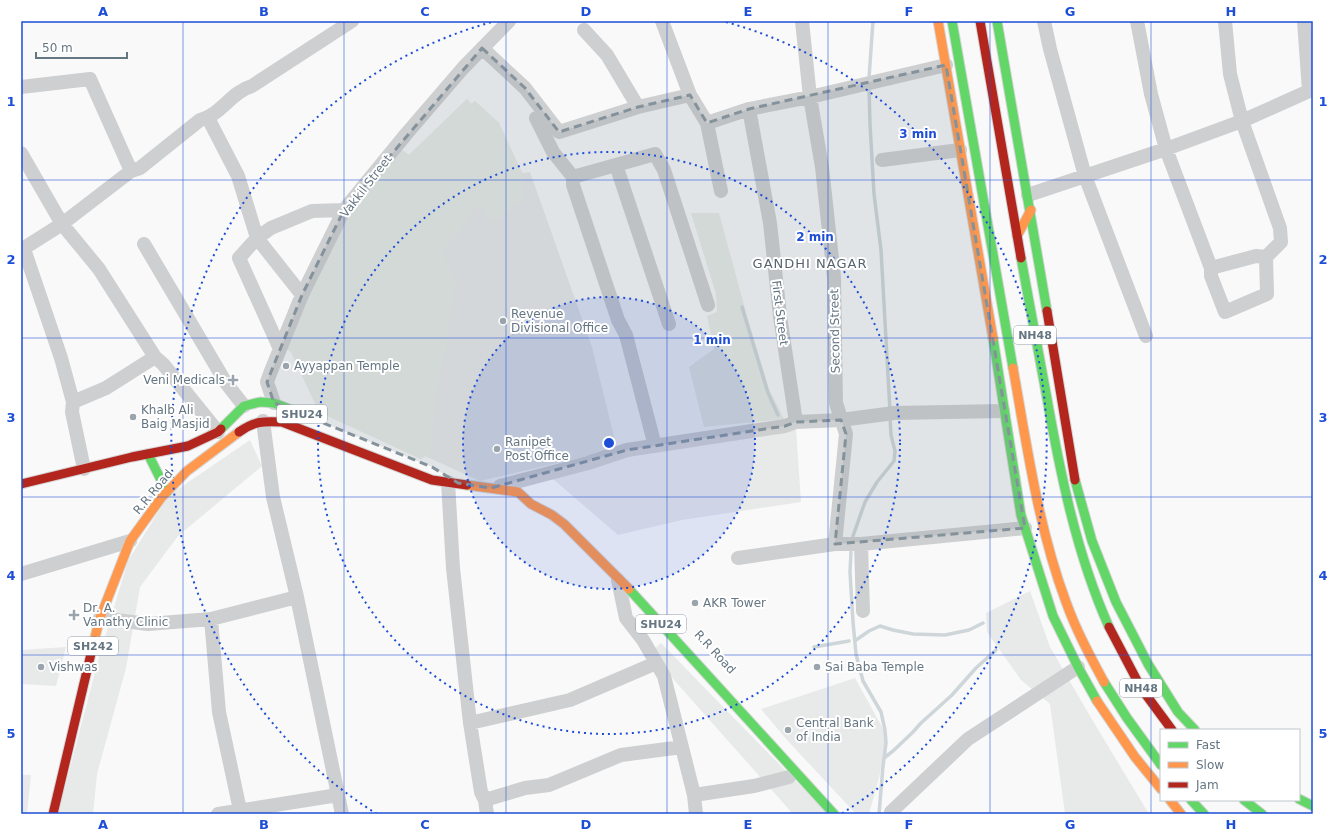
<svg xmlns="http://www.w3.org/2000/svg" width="1334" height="835" viewBox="0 0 1334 835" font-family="'DejaVu Sans',sans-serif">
	<rect width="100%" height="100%" fill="#f9f9f9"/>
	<path fill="#e8e9e9" d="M467,99l4,5 4,-3 24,22 23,50 8,-1 62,175 25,102 -137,32 -55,-25 -4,3 -102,-47 -28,-60 -9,-5 120,-197 7,5z
		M796,428l5,74 -119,18 -64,15 -65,-56 77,-26z
		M250,440l12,26 -84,70 -38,51 -14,81 -29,106 -4,40h-35l41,-157 29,-96 40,-65z
		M1030,591l20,56 40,69 59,98h-84l-15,-110 -29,-24 -34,-48 -1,-19z
		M661,643l71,73 96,98h-35l-119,-134 -22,-29z
		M66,647l-10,39 -35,-2v-34z
		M855,678l32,58 -8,42 -10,36h-13l-69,-74 -26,-31z
		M21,775h10l-4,39h-6z"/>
	<path fill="#e8ebe6" d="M467,99l4,5 4,-3 24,22 23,50 2,27 -30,22 -15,-17 -36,46 13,33 -7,39 -3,24 -6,25 -5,33 -3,39 -3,14 -4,-2 -4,3 -102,-47 -28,-60 -9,-5 75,-149 45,-48 7,5z
		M691,213h28l28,103 22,73 15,30 -80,8 -15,-60 25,-18 -7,-33 10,-4 -1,-18z"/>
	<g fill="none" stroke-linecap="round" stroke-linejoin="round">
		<path stroke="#ced6d9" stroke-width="3.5" d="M869,78l4,-57
			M869,88l1,36 4,70 7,56 9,161
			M742,307l26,86 10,22
			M853,536l12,-34 12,-20 17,-21 1,-10 -4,-16 -1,-18
			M851,552l-1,20 3,50 3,32 7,27 18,31 4,18 1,13 -3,23 -4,48
			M856,640l13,-9 11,-5 13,4 20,4 32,1 24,-5 14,-7
			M814,647l35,-6
			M884,758l9,-7 20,-19 8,-9 31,-28 24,-27 20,-18"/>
		<defs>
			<path id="fast" d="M952,21l61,347
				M997,21l50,290
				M1021,258c8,45 17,90 25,135 14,79 30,160 63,234
				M993,338l28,177 32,101 25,51 19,34
				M221,429l23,-23 16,-4 14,1 38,15
				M148,454l19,38
				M1075,480l17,61 24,61 32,62 30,48 17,18
				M629,589l205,225
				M1104,682l23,36 34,47
				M1299,799l14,7
				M1191,800l13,14
				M1244,800l18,14"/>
			<path id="slow" d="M938,21l55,317
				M1017,236l14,-26
				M1013,368c14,78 25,159 53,234 10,28 24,54 38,80
				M467,485l51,7 13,12 21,11 12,9 65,65
				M94,641l6,-23 30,-77 31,-43 26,-27 52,-39
				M1097,701l38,56 26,32
				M1170,800l11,14"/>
			<path id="jam" d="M980,21l41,237
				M1047,311l28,169
				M239,432c15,-11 25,-11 43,-10l150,58 35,5
				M21,484l111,-27 56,-11 30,-14 3,-3
				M1109,627l32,61 31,42
				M53,814l41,-173"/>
		</defs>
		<use href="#fast" stroke="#d5d6d7" stroke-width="11"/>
		<use href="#slow" stroke="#d5d6d7" stroke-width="11"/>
		<use href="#jam" stroke="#d5d6d7" stroke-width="11"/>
		<path stroke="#cecfd0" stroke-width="14" d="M662,21l28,74 17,28 14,68
			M802,21l8,76 12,70 12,110 2,126 10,31 -11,110
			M1044,21l6,28 35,127 61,160
			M1137,21l14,73 15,55 45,119v8l14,36 42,-18 -1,-37
			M584,30l23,25 31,52
			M482,48l43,40 34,44 79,-25 52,-12
			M21,87l69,-8 41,92
			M749,109l21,114 10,93 16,106
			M208,118l30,58 19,62 45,57
			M536,118l17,34 20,25v8l45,135 8,15 29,111
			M707,123l42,-14 61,-12 136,-32
			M21,153l41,71 37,45 56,88 8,7 55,68
			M882,160l78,-10
			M616,165l53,159
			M573,177l82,-23 9,16 44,135
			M1028,195l138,-46 76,-28 67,-30 -5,-70
			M144,244l82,139 18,23
			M24,249l37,109 12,44 -1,10 12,57
			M21,250l41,-26 69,-53 9,-3 60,-48c21,-5 31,-28 52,-34l100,-65
			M1211,268l45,-12 10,1 15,-15 -1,-14 -38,-107 -12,-47 -5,-53
			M280,349l-41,-91 18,-20 14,-10 41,-17 32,-1
			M73,402l33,-14 49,-31
			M274,403l-7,-21 4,-11 31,-76 42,-85 63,-77 56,-65 46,-47
			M263,421l10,76 24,100 45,217
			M448,482l5,86 17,155 11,69 4,8 2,14
			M500,486l88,-23 39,-13 158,-24 11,-4 45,-2 53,-7 109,-2
			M861,544l2,67
			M738,558l97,-14h26l164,-16
			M21,574l109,-33
			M618,580l8,38 17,22 21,36 30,119 2,19
			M100,618l48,6 63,-5 86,-22
			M211,619l8,93 21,98
			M470,723l100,-23 86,-37
			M694,795l60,-9 35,-9
			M485,800l40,-12 24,-3 72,-30 61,-8
			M218,814l120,-19
			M892,814l-1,-2 77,-73 110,-72"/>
		<use href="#fast" stroke="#63d668" stroke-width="9"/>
		<use href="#slow" stroke="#ff974d" stroke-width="9"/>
		<use href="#jam" stroke="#b3261e" stroke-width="9"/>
	</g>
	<path fill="#84929c" fill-opacity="0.2" stroke="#84929c" stroke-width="3" stroke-dasharray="8 5" stroke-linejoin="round" d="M482,48l43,40 34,44 79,-25 52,-12 17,28 42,-14 197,-44 79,463 -190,16 11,-110 -5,-14 -45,2 -11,4 -158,24 -136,38 -33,-5 -26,-16 -158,-64 -7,-21 35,-87 42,-85z"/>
	<path fill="none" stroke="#1d4ed8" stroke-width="1" stroke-opacity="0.55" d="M183,21v793M344,21v793M506,21v793M667,21v793M828,21v793M990,21v793M1151,21v793M21,180h1292M21,338h1292M21,497h1292M21,655h1292"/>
	<circle cx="609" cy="443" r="146" fill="#1d4ed8" fill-opacity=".12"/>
	<g fill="none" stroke="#1d4ed8" stroke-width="2" stroke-dasharray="2 4">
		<circle cx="609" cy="443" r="146"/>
		<circle cx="609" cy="443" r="291"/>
		<path d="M377 814A437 437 0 0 1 492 22M726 22A437 437 0 0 1 841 814"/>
	</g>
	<g fill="#99a4ac" stroke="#fff" stroke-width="1.5">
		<circle cx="503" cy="321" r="4"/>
		<circle cx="286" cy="366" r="4"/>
		<path d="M231 374h4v4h4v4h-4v4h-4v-4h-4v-4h4z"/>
		<circle cx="133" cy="417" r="4"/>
		<circle cx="497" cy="449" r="4"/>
		<circle cx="695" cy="603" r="4"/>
		<path d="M72 609h4v4h4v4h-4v4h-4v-4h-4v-4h4z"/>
		<circle cx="41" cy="667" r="4"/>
		<circle cx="817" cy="667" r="4"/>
		<circle cx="788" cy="730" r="4"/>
	</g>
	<g text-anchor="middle" stroke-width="4" stroke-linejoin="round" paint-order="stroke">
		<g fill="#fff" stroke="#939fa8" stroke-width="1">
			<rect x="1014" y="326" width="42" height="18" rx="3"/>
			<rect x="277" y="405" width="50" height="18" rx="3"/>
			<rect x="636" y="615" width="50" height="18" rx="3"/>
			<rect x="68" y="637" width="50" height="18" rx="3"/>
			<rect x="1120" y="679" width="42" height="18" rx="3"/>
		</g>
		<g font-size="11" font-weight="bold" fill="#657683">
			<text x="1035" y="339">NH48</text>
			<text x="302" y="418">SHU24</text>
			<text x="661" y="628">SHU24</text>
			<text x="93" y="650">SH242</text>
			<text x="1141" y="692">NH48</text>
		</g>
		<g font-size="12" fill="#657683" stroke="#fff">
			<text transform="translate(366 186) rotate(-52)" y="4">Vakkil Street</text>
			<text transform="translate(780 313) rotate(83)" y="4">First Street</text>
			<text transform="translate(835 331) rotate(-91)" y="4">Second Street</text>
			<text transform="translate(153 492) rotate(-50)" y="4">R.R Road</text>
			<text transform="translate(715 652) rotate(47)" y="4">R.R Road</text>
		</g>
		<g font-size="12" fill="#657683" stroke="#fff" text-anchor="start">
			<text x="511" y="318">Revenue<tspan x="511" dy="14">Divisional Office</tspan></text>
			<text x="294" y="370">Ayyappan Temple</text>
			<text x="225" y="384" text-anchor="end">Veni Medicals</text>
			<text x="141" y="414">Khalb Ali<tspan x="141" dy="14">Baig Masjid</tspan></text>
			<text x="505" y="446">Ranipet<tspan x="505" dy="14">Post Office</tspan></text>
			<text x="703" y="607">AKR Tower</text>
			<text x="83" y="612">Dr. A.<tspan x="83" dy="14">Vanathy Clinic</tspan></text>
			<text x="49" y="671">Vishwas</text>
			<text x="825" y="671">Sai Baba Temple</text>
			<text x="796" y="727">Central Bank<tspan x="796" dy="14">of India</tspan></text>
		</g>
		<g font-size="13" letter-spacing="1" fill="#57646e" stroke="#fff">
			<text x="810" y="268">GANDHI NAGAR</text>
		</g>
	</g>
	<circle cx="609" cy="443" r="6" fill="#1d4ed8" stroke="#fff" stroke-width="2"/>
	<g font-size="12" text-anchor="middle" font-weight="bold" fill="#1d4ed8" stroke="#fff" stroke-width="4" stroke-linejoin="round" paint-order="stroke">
		<text x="918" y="138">3 min</text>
		<text x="815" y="241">2 min</text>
		<text x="712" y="344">1 min</text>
	</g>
	<rect width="1334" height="835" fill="none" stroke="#ffffff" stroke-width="44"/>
	<rect x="1160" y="729" width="140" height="72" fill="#ffffff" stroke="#c1c8cd"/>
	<rect x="1168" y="742" width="20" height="6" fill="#63d668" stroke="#c1c8cd"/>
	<text x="1196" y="749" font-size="12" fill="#657683">Fast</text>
	<rect x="1168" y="762" width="20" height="6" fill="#ff974d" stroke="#c1c8cd"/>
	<text x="1196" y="769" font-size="12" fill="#657683">Slow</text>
	<rect x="1168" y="782" width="20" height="6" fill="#b3261e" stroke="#c1c8cd"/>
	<text x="1196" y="789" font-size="12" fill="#657683">Jam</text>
	<path d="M36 52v6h91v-6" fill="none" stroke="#657683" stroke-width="2"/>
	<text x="42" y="52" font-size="12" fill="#657683" stroke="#ffffff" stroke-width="3" paint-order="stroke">50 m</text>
	<rect x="22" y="22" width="1290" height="791" fill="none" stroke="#1d4ed8" stroke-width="1.5"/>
	<g font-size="13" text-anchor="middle" font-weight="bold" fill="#1d4ed8">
		<text x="103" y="16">A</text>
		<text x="264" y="16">B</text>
		<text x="425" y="16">C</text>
		<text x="586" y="16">D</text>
		<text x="748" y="16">E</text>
		<text x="909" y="16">F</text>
		<text x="1070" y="16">G</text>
		<text x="1231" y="16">H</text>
		<text x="11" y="106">1</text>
		<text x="1323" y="106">1</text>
		<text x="11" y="264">2</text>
		<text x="1323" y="264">2</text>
		<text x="11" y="422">3</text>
		<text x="1323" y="422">3</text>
		<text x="11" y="580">4</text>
		<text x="1323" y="580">4</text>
		<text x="11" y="738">5</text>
		<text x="1323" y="738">5</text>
		<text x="103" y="829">A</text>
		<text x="264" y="829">B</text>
		<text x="425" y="829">C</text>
		<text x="586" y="829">D</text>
		<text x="748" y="829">E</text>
		<text x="909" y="829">F</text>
		<text x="1070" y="829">G</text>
		<text x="1231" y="829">H</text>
	</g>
</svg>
